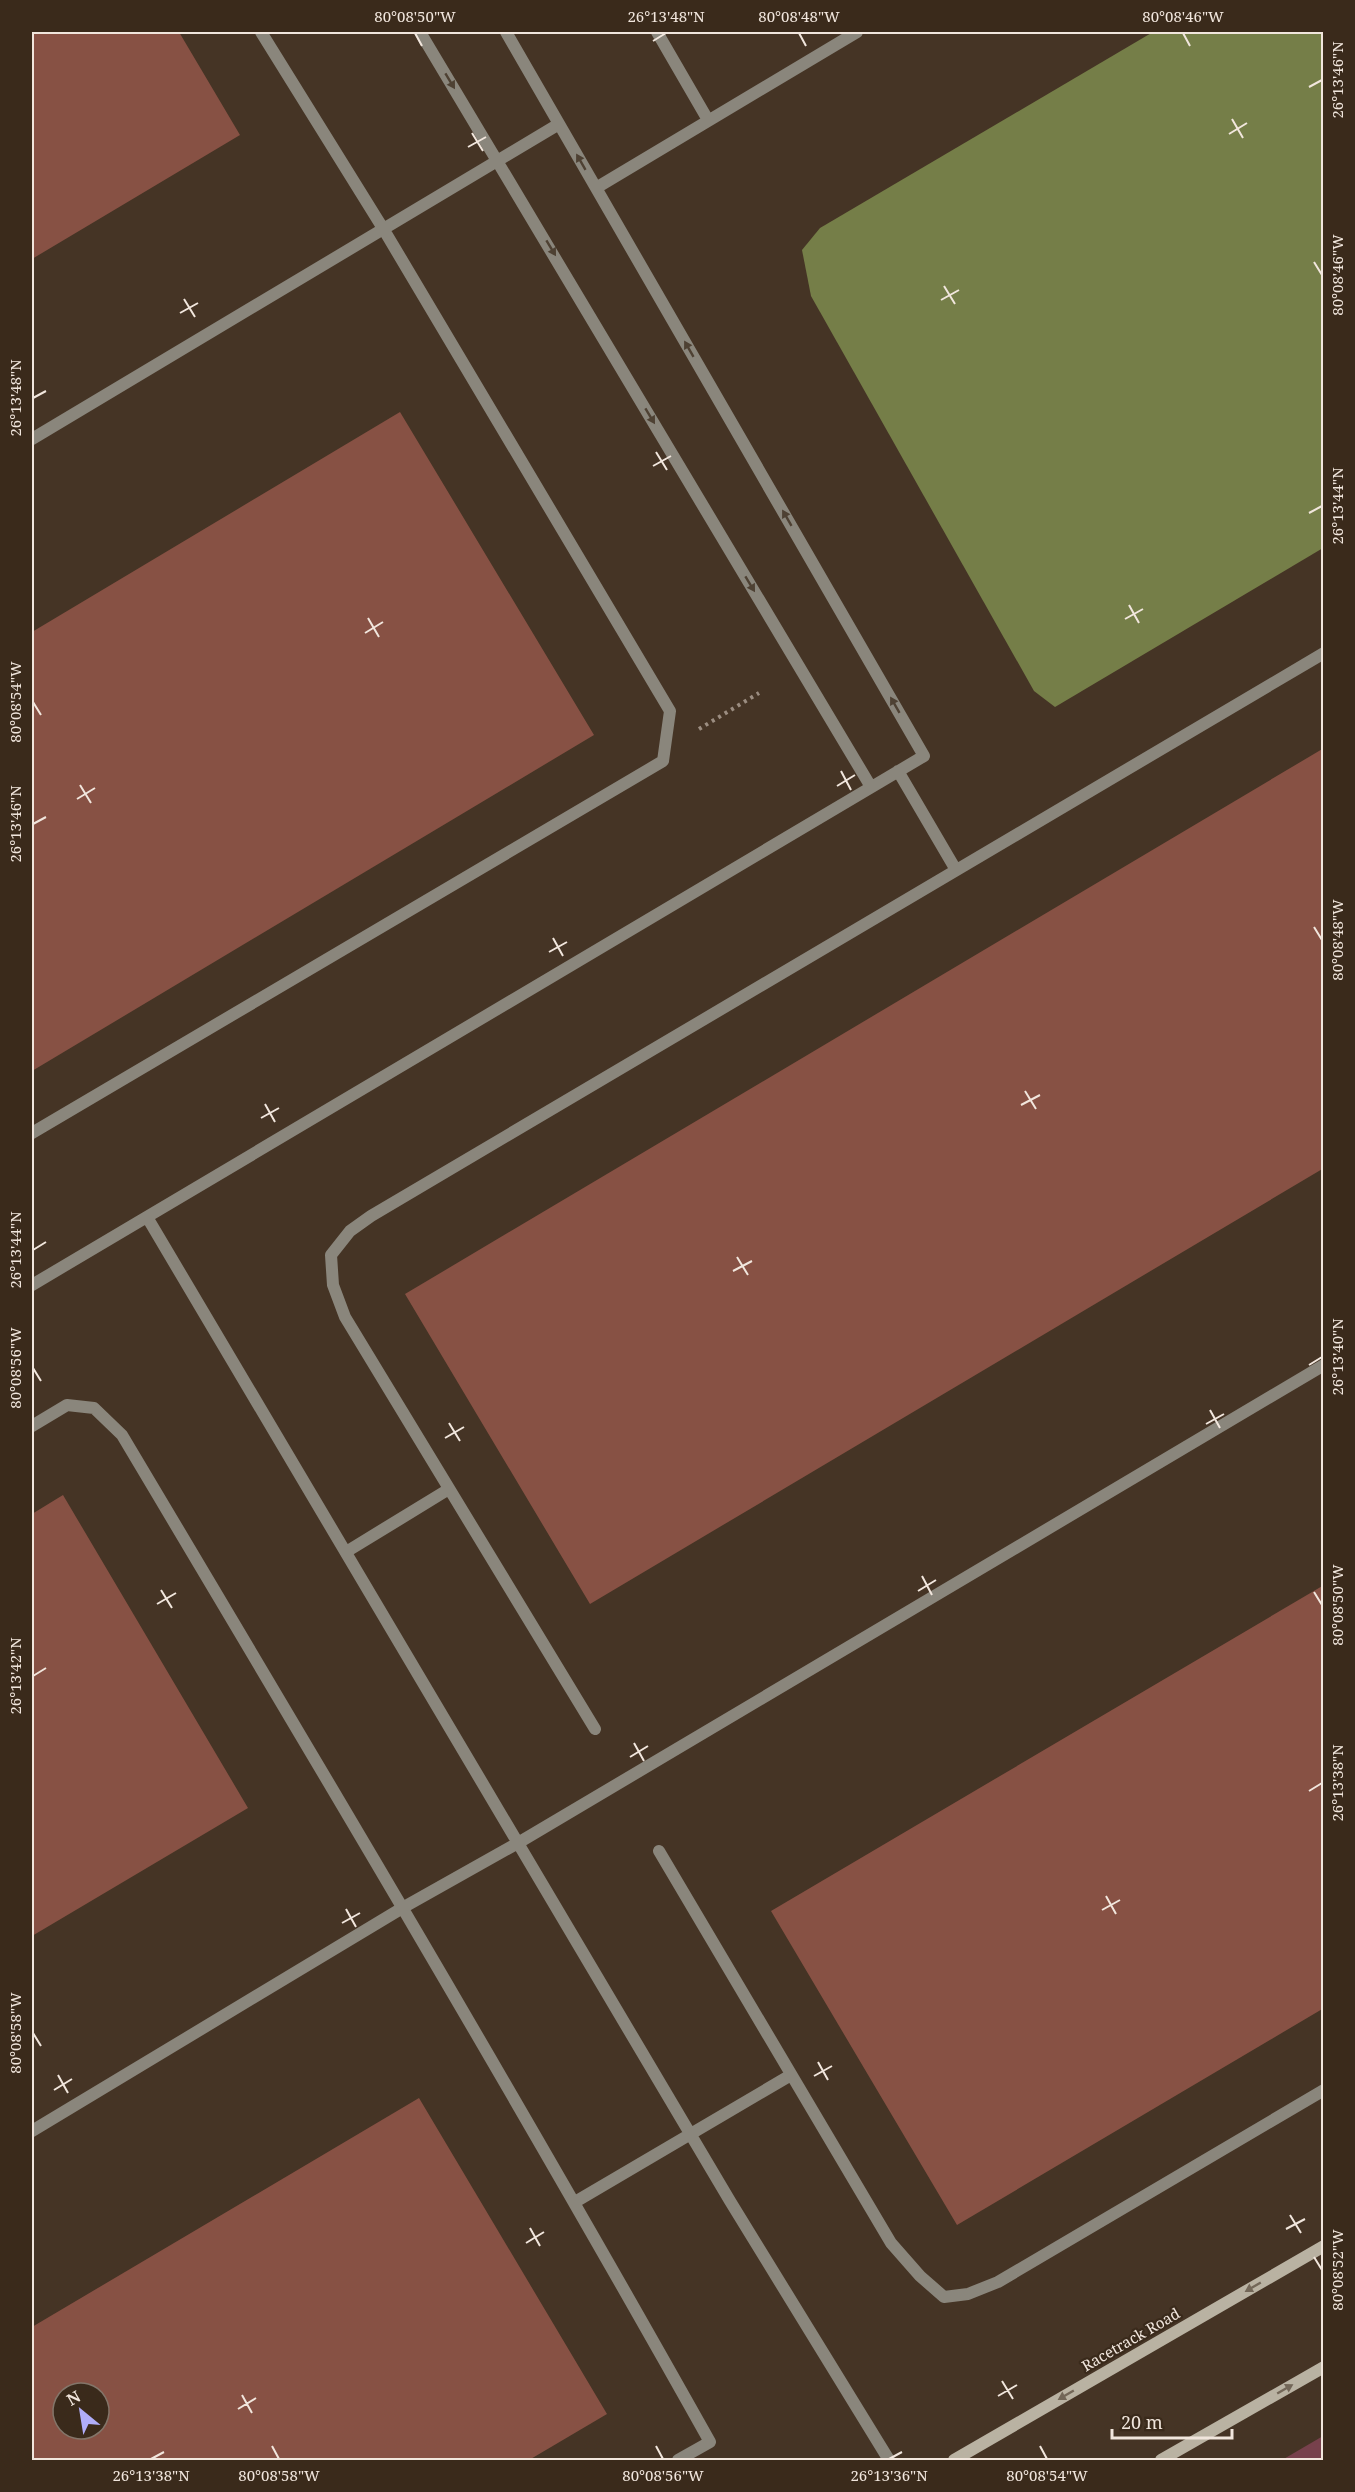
<svg xmlns="http://www.w3.org/2000/svg" width="1355" height="2492" viewBox="0 0 1355 2492" font-family="'Noto Serif',serif">
	<rect width="100%" height="100%" fill="#453425"/>
	<path fill="#77414c" d="M1323,2436v24h-41z"/>
	<path fill="#757e48" d="M1153,32h170v516l-268,159 -21,-16 -223,-395 -9,-46 18,-22z"/>
	<path fill="#875144" fill-rule="evenodd" d="M32,32h147l61,103 -208,124z
		M400,412l194,323 -562,336v-439z
		M1324,748v420l-734,436 -185,-310z
		M63,1495l185,313 -216,128v-422z
		M1324,1585v423l-367,217 -186,-314z
		M419,2098l188,316 -78,46h-497v-133zM63,2393h36v36h-36z"/>
	<g fill="none" stroke-linecap="round" stroke-linejoin="round">
		<path stroke="#9b8d81" stroke-width="4" stroke-dasharray="3 4.5" stroke-linecap="butt" d="M699,729l60,-36"/>
		<path stroke="#8a867c" stroke-width="12" d="M420,32l451,755
			M657,32l51,88
			M596,188l261,-156
			M32,439l527,-315
			M898,771l58,99
			M32,1133l631,-372 7,-50 -286,-481 -123,-198
			M147,1217l583,984 159,259
			M32,1285l892,-529 -418,-724
			M32,1426l35,-21 27,3 28,27c199,334 398,668 588,1007l-32,18
			M346,1552l103,-63
			M595,1729l-250,-412 -12,-32 -2,-30 19,-24 21,-15 953,-563
			M659,1851l232,392 29,33 24,21 24,-3 30,-12 326,-192
			M32,2131l372,-224 114,-64 806,-478
			M575,2202l216,-127"/>
		<path stroke="#b9b2a2" stroke-width="12" d="M954,2460l370,-214
			M1161,2460l163,-93"/>
	</g>
	<defs><path id="oneway-solid" d="M-6-.8H1V-3.2L6.5 0L1 3.2V.8H-6Z" transform="scale(1.5)"/></defs>
	<g fill="#4e4133">
		<use href="#oneway-solid" transform="translate(450 81) rotate(59)"/>
		<use href="#oneway-solid" transform="translate(581 162) rotate(-120)"/>
		<use href="#oneway-solid" transform="translate(551 248) rotate(59)"/>
		<use href="#oneway-solid" transform="translate(689 349) rotate(-120)"/>
		<use href="#oneway-solid" transform="translate(650 416) rotate(59)"/>
		<use href="#oneway-solid" transform="translate(787 518) rotate(-120)"/>
		<use href="#oneway-solid" transform="translate(750 584) rotate(59)"/>
		<use href="#oneway-solid" transform="translate(895 705) rotate(-120)"/>
	</g>
	<g fill="#736758">
		<use href="#oneway-solid" transform="translate(1253 2287) rotate(150)"/>
		<use href="#oneway-solid" transform="translate(1285 2389) rotate(-30)"/>
		<use href="#oneway-solid" transform="translate(1066 2395) rotate(150)"/>
	</g>
	<path fill="none" stroke="#f1e6dd" stroke-width="2" d="M415,33l7,13M799,33l7,13M1183,33l7,13M653,41l13,-8M1309,87l13,-7M1232,119l11,19M472,133l11,18M1229,134l18,-11M468,147l18,-10M1314,262l8,13M944,286l11,18M184,299l11,18M941,300l18,-10M180,313l18,-10M33,398l13,-7M656,452l11,18M653,466l18,-10M1309,513l13,-7M1129,605l10,18M368,618l11,19M1125,619l18,-10M365,633l18,-11M33,702l8,13M841,771l10,19M80,785l11,18M837,786l18,-11M77,799l18,-11M33,824l13,-7M1314,927l8,13M553,938l10,18M549,952l18,-10M1025,1091l11,18M265,1104l10,18M1021,1105l19,-10M261,1118l18,-10M33,1250l13,-8M737,1257l11,18M733,1271l19,-10M1309,1365l13,-8M33,1368l8,13M1210,1410l10,18M449,1423l11,18M1206,1424l18,-10M445,1438l19,-11M922,1576l10,19M161,1590l11,18M918,1591l18,-11M1314,1592l8,13M157,1604l19,-11M33,1676l13,-8M634,1743l10,18M630,1757l18,-11M1309,1791l13,-8M1106,1896l10,18M346,1909l10,18M1102,1910l18,-10M342,1923l18,-10M33,2033l8,13M818,2062l10,18M58,2075l10,18M814,2076l18,-10M54,2090l18,-11M1290,2215l11,18M530,2228l10,18M1286,2229l19,-10M526,2243l18,-11M1314,2257l8,13M1002,2381l11,18M242,2395l10,18M998,2396l19,-11M238,2409l18,-11M272,2446l7,13M656,2446l7,13M1040,2446l7,13M151,2459l13,-7M889,2459l13,-7"/>
	<g text-anchor="middle" stroke-width="4.5" stroke-linejoin="round" paint-order="stroke">
		<g font-size="15" fill="#f1e6dd" stroke="#3a2a1b">
			<text transform="translate(1131 2340) rotate(-30)" y="5">Racetrack Road</text>
		</g>
	</g>
	<rect width="1355" height="2492" fill="none" stroke="#3a2a1b" stroke-width="66"/>
	<g transform="translate(81 2411) rotate(330)"><circle r="28" fill="#3a2a1b" stroke="#837569" stroke-width="1.5"/>
	<path d="M0-4.5L10 22L0 15L-10 22Z" fill="#b0adfa"/>
	<text y="-9" font-size="16" font-weight="bold" text-anchor="middle" fill="#f1e6dd">N</text>
	</g>
	<path d="M1112 2429v9h120v-9" fill="none" stroke="#f1e6dd" stroke-width="3"/>
	<text x="1121" y="2429" font-size="18" fill="#f1e6dd" stroke="#3a2a1b" stroke-width="4.5" paint-order="stroke">20 m</text>
	<rect x="33" y="33" width="1289" height="2426" fill="none" stroke="#f1e6dd" stroke-width="2"/>
	<g font-size="15" text-anchor="middle" fill="#f1e6dd">
		<text x="415" y="22">80°08'50"W</text>
		<text x="666" y="22">26°13'48"N</text>
		<text x="799" y="22">80°08'48"W</text>
		<text x="1183" y="22">80°08'46"W</text>
		<text transform="translate(1338 80) rotate(-90)" y="5">26°13'46"N</text>
		<text transform="translate(1338 275) rotate(-90)" y="5">80°08'46"W</text>
		<text transform="translate(16 398) rotate(-90)" y="5">26°13'48"N</text>
		<text transform="translate(1338 506) rotate(-90)" y="5">26°13'44"N</text>
		<text transform="translate(16 702) rotate(-90)" y="5">80°08'54"W</text>
		<text transform="translate(16 824) rotate(-90)" y="5">26°13'46"N</text>
		<text transform="translate(1338 940) rotate(-90)" y="5">80°08'48"W</text>
		<text transform="translate(16 1250) rotate(-90)" y="5">26°13'44"N</text>
		<text transform="translate(1338 1357) rotate(-90)" y="5">26°13'40"N</text>
		<text transform="translate(16 1368) rotate(-90)" y="5">80°08'56"W</text>
		<text transform="translate(1338 1605) rotate(-90)" y="5">80°08'50"W</text>
		<text transform="translate(16 1676) rotate(-90)" y="5">26°13'42"N</text>
		<text transform="translate(1338 1783) rotate(-90)" y="5">26°13'38"N</text>
		<text transform="translate(16 2033) rotate(-90)" y="5">80°08'58"W</text>
		<text transform="translate(1338 2270) rotate(-90)" y="5">80°08'52"W</text>
		<text x="151" y="2481">26°13'38"N</text>
		<text x="279" y="2481">80°08'58"W</text>
		<text x="663" y="2481">80°08'56"W</text>
		<text x="889" y="2481">26°13'36"N</text>
		<text x="1047" y="2481">80°08'54"W</text>
	</g>
</svg>
